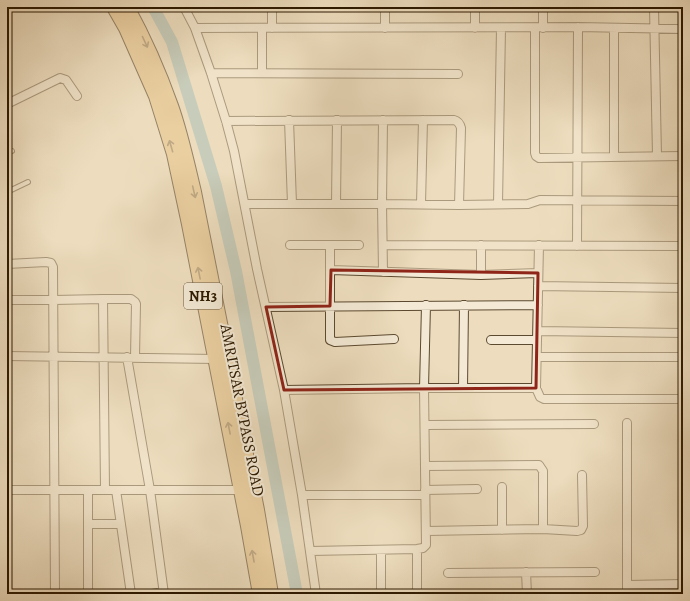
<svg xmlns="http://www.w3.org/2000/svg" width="690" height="601" viewBox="0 0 690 601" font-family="Alegreya,serif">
	<rect width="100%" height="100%" fill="#edddbe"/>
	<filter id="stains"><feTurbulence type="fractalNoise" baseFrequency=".005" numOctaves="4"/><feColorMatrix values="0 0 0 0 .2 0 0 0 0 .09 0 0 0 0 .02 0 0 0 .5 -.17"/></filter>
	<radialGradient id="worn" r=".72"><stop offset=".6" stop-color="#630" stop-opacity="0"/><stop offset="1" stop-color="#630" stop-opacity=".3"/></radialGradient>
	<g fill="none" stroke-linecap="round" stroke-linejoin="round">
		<path stroke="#9bbab9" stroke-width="12" d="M153,7l19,35 44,144 20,85 61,323"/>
		<defs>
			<path id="lane" d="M7,153l5,-2
				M7,192l21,-10"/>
			<path id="street" d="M184,7l11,21 16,45 15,48 8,30 23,118 27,121 18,105 14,99
				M385,7v21
				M475,7v21
				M543,7v21
				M654,7l3,149
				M195,28l383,-1 105,2
				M262,28v45
				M272,28v-21
				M535,28v125l1,3 3,2 144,-2
				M211,73l247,1
				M7,104l53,-26 6,2 11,16
				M289,120l3,84
				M226,121l228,-1c4,1 6,4 7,8l-2,77
				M614,156v-128
				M245,204h137l77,1 69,-1 12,-4 143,1
				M336,204l1,-84
				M421,204l2,-84
				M498,204l3,-176
				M290,245h69
				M330,245v95l5,2 59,-3
				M383,245l300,1
				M481,245v30
				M539,245l-3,143 4,9 4,2h139
				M577,246l1,-219
				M7,264l39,-2 5,1 2,4 2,327
				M331,270l150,5 57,-2
				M383,272l-1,-68 1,-84
				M538,286l145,2
				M103,299l2,191
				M7,300h47l49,-1h28l4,3 1,2 -1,53
				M266,307l272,-2
				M538,331l145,2
				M491,340h46
				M7,356l209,3
				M127,357l23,133 14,104
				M537,357h146
				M463,388l1,-83
				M284,390l140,-2h112
				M425,425l169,-1
				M425,466l114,-1 4,6v58
				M7,490h234
				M116,490l15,104
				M425,490l52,-1
				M302,495h123
				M88,524h33
				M502,530v-43
				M426,531l117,-2 34,2 4,-1 2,-4 -1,-51
				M417,549v45
				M381,550v44
				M310,551l107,-2 6,-1 3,-3 -2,-157 2,-83
				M526,572l1,22
				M448,573l147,-1
				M627,585l56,-1
				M88,594v-104
				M152,594l11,-2
				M627,594v-171"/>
			<path id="highway" d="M114,7l12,21 30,68 18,58 15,70 59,302 12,68
				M127,7c17,31 32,65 44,99 10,28 16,57 23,86l63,318 14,84"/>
		</defs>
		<use href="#lane" stroke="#5c4a30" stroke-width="6"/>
		<use href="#street" stroke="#5c4a30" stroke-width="10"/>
		<use href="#highway" stroke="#2c1900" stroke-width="16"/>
		<use href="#lane" stroke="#f3e9d5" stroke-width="4"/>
		<use href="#street" stroke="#f3e9d5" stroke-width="8"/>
		<use href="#highway" stroke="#e6be7f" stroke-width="14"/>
	</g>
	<defs><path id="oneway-shaft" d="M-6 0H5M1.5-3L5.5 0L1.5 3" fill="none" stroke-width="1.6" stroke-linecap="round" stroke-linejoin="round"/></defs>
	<g stroke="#896c40">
		<use href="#oneway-shaft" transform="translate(145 42) rotate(65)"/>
		<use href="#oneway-shaft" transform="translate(171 146) rotate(-106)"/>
		<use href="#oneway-shaft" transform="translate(194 192) rotate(77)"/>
		<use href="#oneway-shaft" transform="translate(199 273) rotate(-101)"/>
		<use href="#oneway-shaft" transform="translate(229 428) rotate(-101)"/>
		<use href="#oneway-shaft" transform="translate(253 556) rotate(-100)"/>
	</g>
	<path d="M0 0H690V601H0ZM331,270l207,3 -2,115 -252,2 -18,-83 64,-1z" fill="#edddbe" fill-opacity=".55" fill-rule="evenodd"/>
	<path fill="none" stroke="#8f2418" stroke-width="3" stroke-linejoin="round" d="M331,270l207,3 -2,115 -252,2 -18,-83 64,-1z"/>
	<g text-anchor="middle" stroke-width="4" stroke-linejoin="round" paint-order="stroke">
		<rect fill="#f3e9d5" stroke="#685740" stroke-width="1" x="184" y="283" width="38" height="26" rx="3"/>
		<g font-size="15" font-weight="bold" fill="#2c1900">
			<text x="203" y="301">NH3</text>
		</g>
		<g font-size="16" fill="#2c1900" stroke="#f3e9d5">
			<text transform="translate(243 410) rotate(79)" y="6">AMRITSAR BYPASS ROAD</text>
		</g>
	</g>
	<rect width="690" height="601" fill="none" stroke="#edddbe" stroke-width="24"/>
	<rect x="8" y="8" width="674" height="585" fill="none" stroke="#2c1900" stroke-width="2"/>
	<rect x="12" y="12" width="666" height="577" fill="none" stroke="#2c1900"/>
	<rect width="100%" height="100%" filter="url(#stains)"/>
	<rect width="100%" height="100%" fill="url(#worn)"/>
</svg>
